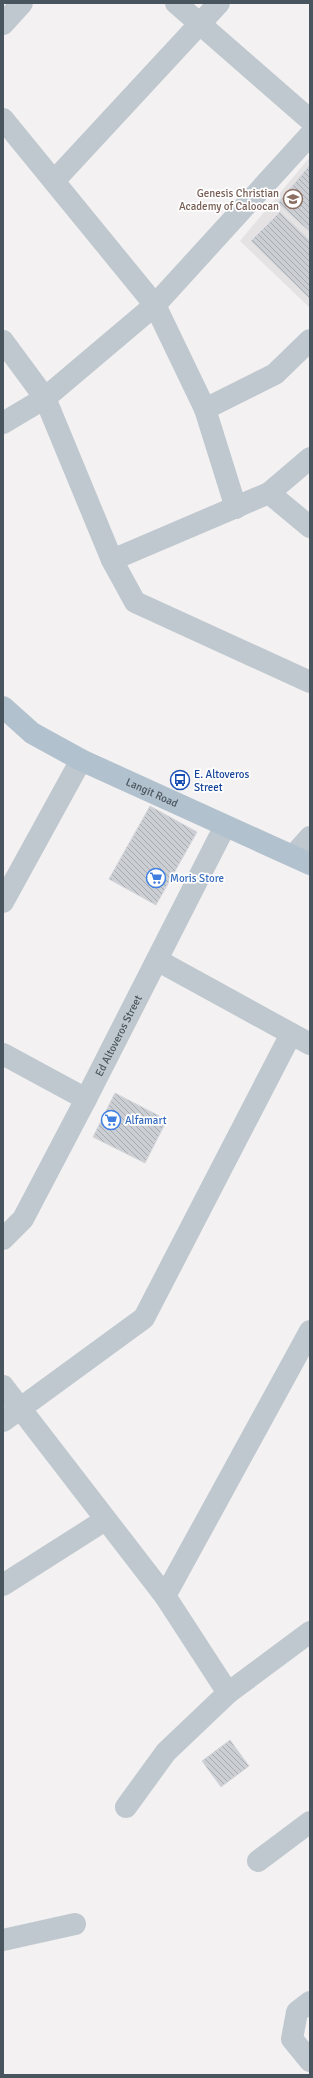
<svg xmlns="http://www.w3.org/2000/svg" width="313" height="2078" viewBox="0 0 313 2078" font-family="Signika,sans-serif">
	<defs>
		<pattern id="building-back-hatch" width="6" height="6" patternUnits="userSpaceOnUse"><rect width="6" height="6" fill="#cbced3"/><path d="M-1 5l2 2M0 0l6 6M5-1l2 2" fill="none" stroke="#a7aaae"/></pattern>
	</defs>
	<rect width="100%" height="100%" fill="#f3f1f1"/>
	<path fill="#e4e2e3" d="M310,157v151l-70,-67z"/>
	<path fill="url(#building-back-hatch)" stroke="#d5d7dc" d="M310,165v67l-32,-29z
		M280,212l30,29v58l-59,-58z
		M150,806l47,26 -41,73 -47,-26z
		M115,1093l52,27 -22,43 -52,-26z
		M230,1740l19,26 -28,21 -19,-26z"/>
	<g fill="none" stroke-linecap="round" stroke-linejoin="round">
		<g stroke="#bfc8cf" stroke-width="22">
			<path d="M176,3l134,117"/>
			<path d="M3,24l19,-21"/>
			<path d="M3,119l152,186 50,104 31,99"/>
			<path d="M54,181l165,-178"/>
			<path d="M3,341l42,57 67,162 23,42 175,80"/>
			<path d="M205,409l70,-35 35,-34"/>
			<path d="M3,423l42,-25 110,-93 155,-170"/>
			<path d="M269,493l41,34"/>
			<path d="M112,560l157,-67 41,-35"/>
			<path d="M294,855l16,-18"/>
			<path d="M3,902l78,-142"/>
			<path d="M157,960l153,84"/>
			<path d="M3,1054l83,45"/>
			<path id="s1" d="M3,1239l20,-20 63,-120 139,-273"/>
			<path d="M3,1386l162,210 63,97"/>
			<path d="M3,1421l141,-103 147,-284"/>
			<path d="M3,1585l102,-65"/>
			<path d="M165,1596l145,-265"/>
			<path d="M126,1807l40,-55 62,-59 82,-61"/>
			<path d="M258,1861l52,-39"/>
			<path d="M3,1940l72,-16"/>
			<path d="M310,2002l-13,10 -5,27 18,22"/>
		</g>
		<path stroke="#b2c1ce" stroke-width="22" id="s2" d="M3,707l29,26 49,27 229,104"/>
	</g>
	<defs>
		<symbol id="school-ring" viewBox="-11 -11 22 22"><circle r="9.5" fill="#fff" stroke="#8d6e63" stroke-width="1.5"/><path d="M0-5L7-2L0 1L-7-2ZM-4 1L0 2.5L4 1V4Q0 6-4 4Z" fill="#8d6e63"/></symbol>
		<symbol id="bus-ring" viewBox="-11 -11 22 22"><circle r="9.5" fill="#fff" stroke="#1a4fb4" stroke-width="1.5"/><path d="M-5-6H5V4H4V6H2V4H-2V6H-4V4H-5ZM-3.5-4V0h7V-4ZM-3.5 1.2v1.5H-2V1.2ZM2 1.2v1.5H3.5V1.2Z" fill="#1a4fb4"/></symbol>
		<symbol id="supermarket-ring" viewBox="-11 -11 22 22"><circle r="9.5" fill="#fff" stroke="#3f7fe0" stroke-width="1.5"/><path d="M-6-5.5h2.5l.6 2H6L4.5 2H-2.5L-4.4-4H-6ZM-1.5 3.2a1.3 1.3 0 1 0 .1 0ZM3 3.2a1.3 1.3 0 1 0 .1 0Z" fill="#3f7fe0"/></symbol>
	</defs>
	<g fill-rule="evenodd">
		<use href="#school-ring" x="282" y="188" width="22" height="22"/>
		<use href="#bus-ring" x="169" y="769" width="22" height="22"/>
		<use href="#supermarket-ring" x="145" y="867" width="22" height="22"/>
		<use href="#supermarket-ring" x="100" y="1109" width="22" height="22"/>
	</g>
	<g text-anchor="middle" stroke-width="3.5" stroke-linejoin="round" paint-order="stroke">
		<g font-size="11" fill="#785e54" stroke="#fff" text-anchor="end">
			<text x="279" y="197">Genesis Christian<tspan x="279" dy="13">Academy of Caloocan</tspan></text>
		</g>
		<g font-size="11" fill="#164399" stroke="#fff" text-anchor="start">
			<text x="194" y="778">E. Altoveros<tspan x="194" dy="13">Street</tspan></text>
		</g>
		<g font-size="11" fill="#49555e" stroke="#fff">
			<text dy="4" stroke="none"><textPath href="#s2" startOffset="173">Langit Road</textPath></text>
			<text dy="4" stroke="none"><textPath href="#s1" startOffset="235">Ed Altoveros Street</textPath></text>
		</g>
		<g font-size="11" fill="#366cbe" stroke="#fff" text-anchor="start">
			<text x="170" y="882">Moris Store</text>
			<text x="125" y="1124">Alfamart</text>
		</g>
	</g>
	<rect width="313" height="2078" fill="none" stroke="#49555e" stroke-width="8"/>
</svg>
